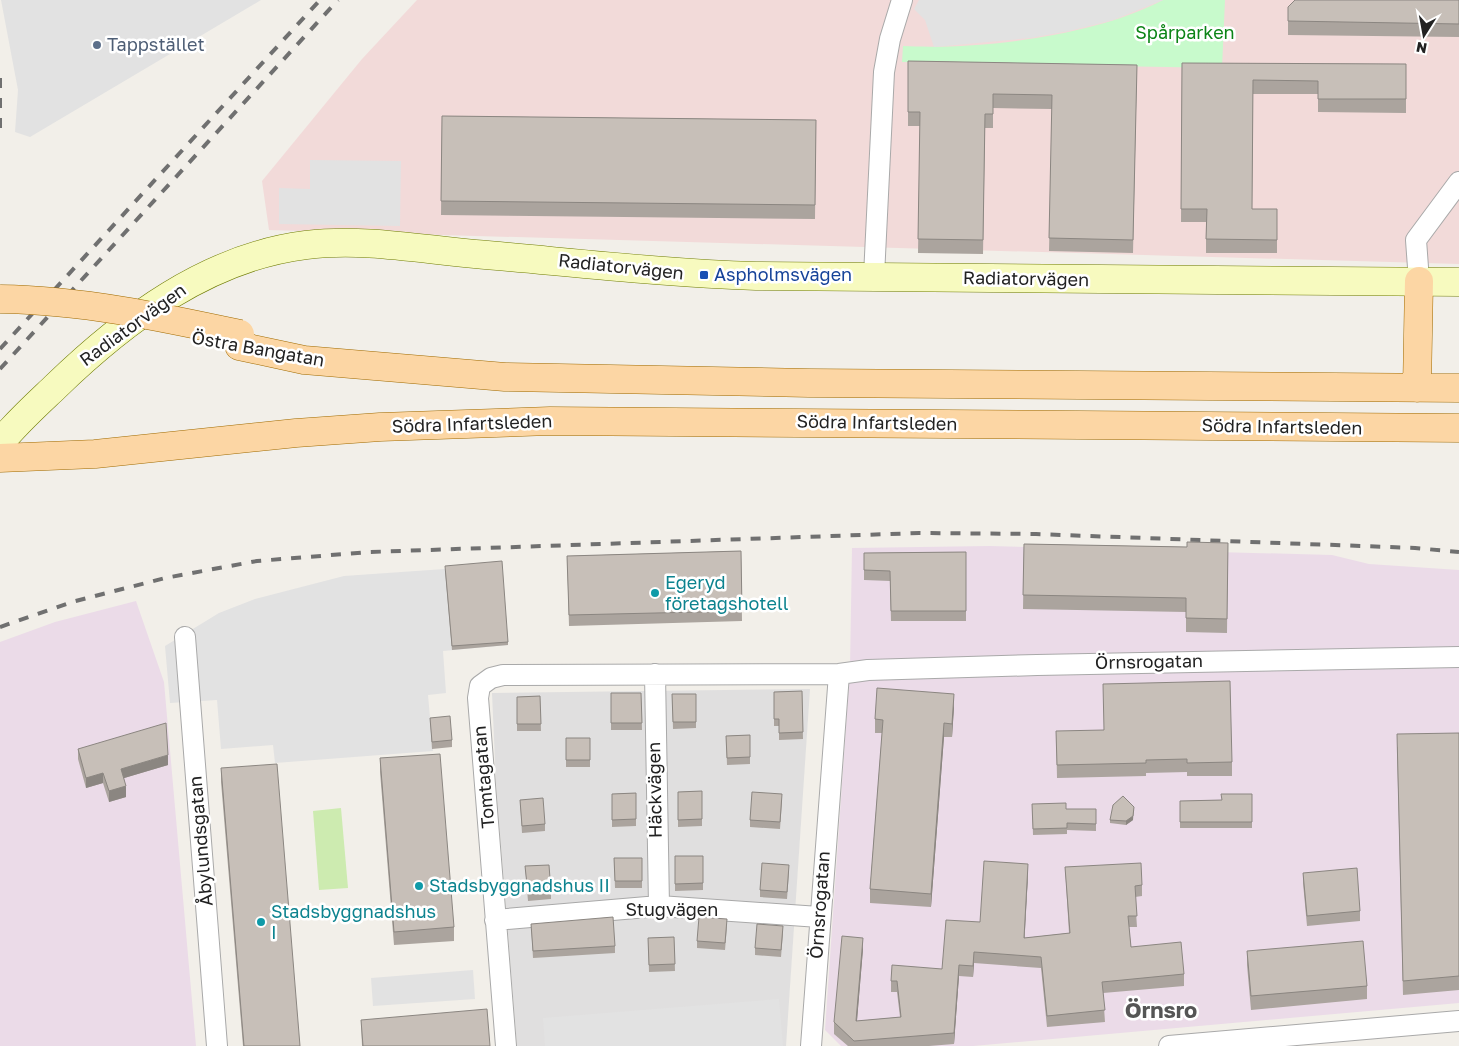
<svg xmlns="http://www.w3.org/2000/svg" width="1459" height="1046" viewBox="0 0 1459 1046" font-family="'Golos Text',sans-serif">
	<rect width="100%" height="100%" fill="#f2efe9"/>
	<path fill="#e0dfdf" d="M810,689l-24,357h-269l-21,-263 -4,-90z"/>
	<path fill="#f2dad9" d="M417,0h1042v264l-1190,-34 -7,-49 100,-122z"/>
	<path fill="#ebdbe8" d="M990,546l342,9 37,9 90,6v433l-486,43h-132l-16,-16 25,-362 2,-120z
		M136,601l28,81 32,364h-196v-404l55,-20z"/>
	<path fill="#cdebb0" d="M341,808l7,80 -29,2 -6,-79z"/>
	<path fill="#c8facc" d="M1163,0h62l-3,68 -320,-6 1,-16c76,4 192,-10 260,-46z"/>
	<path fill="#e2e2e2" d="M1,0h260l-231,137 -15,-5 3,-42z
		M919,0h244l-50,20 -44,11 -39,7 -96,9 -9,-27 -11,-11z
		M310,160l91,1 -1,65 -121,-2v-36l31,1z
		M502,565l6,80 -65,6 3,42 -18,2 5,56 -158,12 -2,-18 -52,4 -4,-49 -47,3 -5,-57 54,-33 36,-14 89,-23z
		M473,970l2,29 -102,7 -2,-28z
		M779,999l4,47h-238l-2,-28z"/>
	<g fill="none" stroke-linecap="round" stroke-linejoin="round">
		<defs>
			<path id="street" d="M874,276l10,-204 6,-33 12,-39
				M1419,281l-3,-41 43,-58
				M185,637l32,409
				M655,674l4,232
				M495,920l164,-14 160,11
				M506,1046l-28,-348 2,-12 11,-8 12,-3 336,-1 29,-4 169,-5 422,-8
				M811,1046l28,-372
				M1169,1046l290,-25"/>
			<path id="secondary" d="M0,443c16,-20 36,-38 55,-56 69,-67 153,-130 251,-142 57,-7 113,4 169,9 94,8 187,19 281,22l703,6"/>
			<path id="primary" d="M239,346l65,14 201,17 304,6 650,5
				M1417,388l2,-107
				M0,458l95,-4 201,-21 84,-6 170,-6 909,7"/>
		</defs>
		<use href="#street" stroke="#a9a9a9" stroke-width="22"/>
		<use href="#secondary" stroke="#707d05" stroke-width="29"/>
		<use href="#primary" stroke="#a06b00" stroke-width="29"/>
		<use href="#street" stroke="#fff" stroke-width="20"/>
		<use href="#secondary" stroke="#f7fabf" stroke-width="28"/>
		<use href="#primary" stroke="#fcd6a4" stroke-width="28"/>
		<path stroke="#707070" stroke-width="4" stroke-dasharray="10 10" stroke-linecap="butt" d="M0,78v58
			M0,349l320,-349
			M0,369l338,-369
			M0,627l72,-25 93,-24 92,-17 113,-9 549,-19 117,1 379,14 44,4"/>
		<defs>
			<path id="primary-bridge" d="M0,299c81,1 161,18 240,35"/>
		</defs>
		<use href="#primary-bridge" stroke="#a06b00" stroke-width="29" stroke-linecap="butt"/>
		<use href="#primary-bridge" stroke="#fcd6a4" stroke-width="28"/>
	</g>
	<path fill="#aba49e" d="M1459,0v37l-171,-2v-28z
		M908,61l229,4 -4,188 -84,-2 3,-142 -59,-1v20h-8l-2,126 -65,-1 2,-127h-12z
		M1182,63l224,1v49l-88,-1v-18h-65l-1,115h25v44h-71v-31h-25z
		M442,116l374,4 -1,99 -374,-4z
		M1228,543l-1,90 -41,-1v-20l-163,-3 1,-65 163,3z
		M741,551l1,70 -173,5 -2,-70z
		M966,552v69h-75l-1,-40 -26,-1v-27z
		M445,570l63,72v3l-56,5z
		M802,691l1,48 -24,1v-14h-5v-34z
		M611,693h30l1,37h-31z
		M672,694h24v34l-23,1z
		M540,696l1,35h-24v-34z
		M954,707l-2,30h-8l-13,170 -61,-4v-14l12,-156h-7v-14z
		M430,718l22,22v7l-20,2z
		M1056,731l176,31v14h-45v-4l-41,1v3l-89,2z
		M1459,733v257l-56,5 -6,-248z
		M750,735v29l-23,1 -1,-29z
		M566,738h24v29h-24z
		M78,749l90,16 -44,13 2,19 -17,5 -6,-19 -17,5 -8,-29z
		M380,758l74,169v14l-60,4 -14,-173z
		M221,768l79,278h-57l-22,-264z
		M702,791v35l-24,1v-35z
		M636,793v33l-24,1v-33z
		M1252,794v34h-72v-27l42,-1z
		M520,800l25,24v7l-23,2z
		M782,801l-2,28 -30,-2v-7z
		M1032,804l34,5h30v22l-29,-1v4l-34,1z
		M1110,820h23l-7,5 -16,-2z
		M675,856h28v34l-28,1z
		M614,858h28v30h-27z
		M525,866l26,26v7l-23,2z
		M1065,867l77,18v11l-7,1 2,30h-8l2,20 53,27v12l-81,7 2,29 -58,5 -6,-59 -67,-5 -1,14 -14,-1 -5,68 -25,2h-81l-14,-12v-12l29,-73 -6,72 43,-4 -3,-25h-6v-11l51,-12 38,-47 48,-47 -4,63 45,-5z
		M789,872l-2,27 -27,-2v-7z
		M1303,873l57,38v10l-53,5 -4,-43z
		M531,924l84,22v7l-82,5z
		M727,926l-2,24 -28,-2v-7z
		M783,933l-2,24 -26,-2v-7z
		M674,937l1,34 -26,1 -1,-34z
		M1247,951l120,35v13l-116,11 -4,-45z
		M361,1020l129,26h-128z"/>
	<path fill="#8b8681" d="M954,694v13l-2,30v-13z
		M944,723v14l-13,170v-13z
		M168,755v10l-47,14v-10z
		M103,773v10l-17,5v-10z
		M126,786v11l-17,5v-11z
		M1134,807l-1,13 -7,5v-4z
		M1028,864v11l-4,74v-11z
		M863,938v11l-7,83v-11z
		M974,952v11l-1,14v-11z
		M959,965v11l-5,68v-11z"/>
	<path fill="#c7bfb8" stroke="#8b8681" d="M1295,0h164v24l-171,-3v-14z
		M908,61l229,4 -4,175 -84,-2 3,-143 -59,-1v20h-8l-2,126 -65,-1 2,-127h-12z
		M1182,63l224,1v35h-88v-18l-65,-1 -1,129h25v31l-71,-1 1,-30h-26z
		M442,116l374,4 -1,85 -374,-4z
		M1187,542l41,1 -1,76 -41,-1v-20l-163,-3 1,-51 163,3z
		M741,551l1,60 -173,4 -2,-59z
		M966,552v59h-75l-1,-40 -26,-1v-17z
		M502,561l6,81 -56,4 -7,-80z
		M1230,681l2,81 -45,1v-4l-41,1v3l-89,2 -1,-34 48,-1 -1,-46z
		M877,688l77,6 -2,30 -8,-1 -13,171 -61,-5 13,-169 -8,-1z
		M802,691l1,41 -24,1v-14h-5v-27z
		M611,693h30l1,30h-31z
		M672,694h24v28h-23z
		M540,696l1,28h-24v-27z
		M450,716l2,24 -20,2 -2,-24z
		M166,723l2,32 -47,14 5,17 -17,5 -6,-18 -17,5 -8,-29z
		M1459,733v243l-56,5 -6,-247z
		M750,735v22l-23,1 -1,-22z
		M566,738h24v22h-24z
		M440,754l14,173 -60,5 -14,-174z
		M277,764l23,282h-56l-23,-278z
		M702,791v28l-24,1v-28z
		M752,792l30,2 -2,28 -30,-2z
		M636,793v26l-24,1v-26z
		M1221,794h31v28h-72v-21l42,-1z
		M1123,796l11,11 -1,9 -7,5 -16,-1 3,-15z
		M543,798l2,26 -23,2 -2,-26z
		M1066,803v6h30v15l-29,-1v5l-34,1 -1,-25z
		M675,856h28v27l-28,1z
		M614,858h28v23h-27z
		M984,861l44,3 -4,74 46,-5 -5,-66 76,-4 1,22 -7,1 2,30h-9l3,31 50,-5 3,32 -82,8 3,28 -58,6 -6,-59 -67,-5 -1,14 -14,-1 -5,68 -100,8 -20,-19 8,-86 21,2 -7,83 45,-4 -4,-36h-6l1,-16 50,4 4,-49 34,2z
		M762,863l27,2 -2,27 -27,-2z
		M549,865l2,27 -23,2 -3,-28z
		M1357,868l3,43 -53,5 -4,-43z
		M613,917l2,29 -82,5 -2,-27z
		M699,917l28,2 -2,24 -28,-2z
		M757,924l26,2 -2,24 -26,-2z
		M674,937l1,27 -26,1 -1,-27z
		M1363,941l4,45 -116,10 -4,-45z
		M487,1009l3,37h-127l-2,-26z"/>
	<circle fill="#5c6f8a" stroke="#fff" stroke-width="2" cx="97" cy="45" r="5"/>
	<rect fill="#1a4fb4" stroke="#fff" stroke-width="2" x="699" y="270" width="10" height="10" rx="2.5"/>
	<g fill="#0f9aa8" stroke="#fff" stroke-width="2">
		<circle cx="655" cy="593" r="5"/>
		<circle cx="419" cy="886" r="5"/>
		<circle cx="261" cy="922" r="5"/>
	</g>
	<g text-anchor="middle" stroke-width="5" stroke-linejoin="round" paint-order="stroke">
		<g font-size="18" fill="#0c8416" stroke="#fff">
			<text x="1185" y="39">Spårparken</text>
		</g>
		<g font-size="18" fill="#4e5e75" stroke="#fff" text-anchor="start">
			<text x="107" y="51">Tappstället</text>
		</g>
		<g font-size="18" fill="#222" stroke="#fff">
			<text transform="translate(621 267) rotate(6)" y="6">Radiatorvägen</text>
			<text transform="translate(1026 279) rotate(1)" y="6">Radiatorvägen</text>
			<text transform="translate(133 325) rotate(-36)" y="6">Radiatorvägen</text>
			<text transform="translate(258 349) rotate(10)" y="6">Östra Bangatan</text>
			<text transform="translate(877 423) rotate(1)" y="6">Södra Infartsleden</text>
			<text transform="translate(472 424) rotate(-2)" y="6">Södra Infartsleden</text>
			<text transform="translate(1282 427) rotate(1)" y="6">Södra Infartsleden</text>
			<text transform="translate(1149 662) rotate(-1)" y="6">Örnsrogatan</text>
			<text transform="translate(484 777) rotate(-95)" y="6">Tomtagatan</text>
			<text transform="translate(655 790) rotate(-91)" y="6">Häckvägen</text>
			<text transform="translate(201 841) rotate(-95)" y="6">Åbylundsgatan</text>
			<text transform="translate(820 905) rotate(-86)" y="6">Örnsrogatan</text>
			<text x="672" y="916">Stugvägen</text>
		</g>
		<g font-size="18" fill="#164399" stroke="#fff" text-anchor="start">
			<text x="714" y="281">Aspholmsvägen</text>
		</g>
		<g font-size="18" fill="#0d838f" stroke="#fff" text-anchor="start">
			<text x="665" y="589">Egeryd<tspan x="665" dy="21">företagshotell</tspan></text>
			<text x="429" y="892">Stadsbyggnadshus II</text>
			<text x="271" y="918">Stadsbyggnadshus<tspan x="271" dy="21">I</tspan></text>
		</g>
		<g font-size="22" font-weight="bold" fill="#555" stroke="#fff">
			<text x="1161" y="1018">Örnsro</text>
		</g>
	</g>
	<g transform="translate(1424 35) rotate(191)" stroke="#ffffff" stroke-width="4" paint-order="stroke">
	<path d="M0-4L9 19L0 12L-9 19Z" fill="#222222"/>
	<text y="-8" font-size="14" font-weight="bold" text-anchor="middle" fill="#222222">N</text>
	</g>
</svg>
